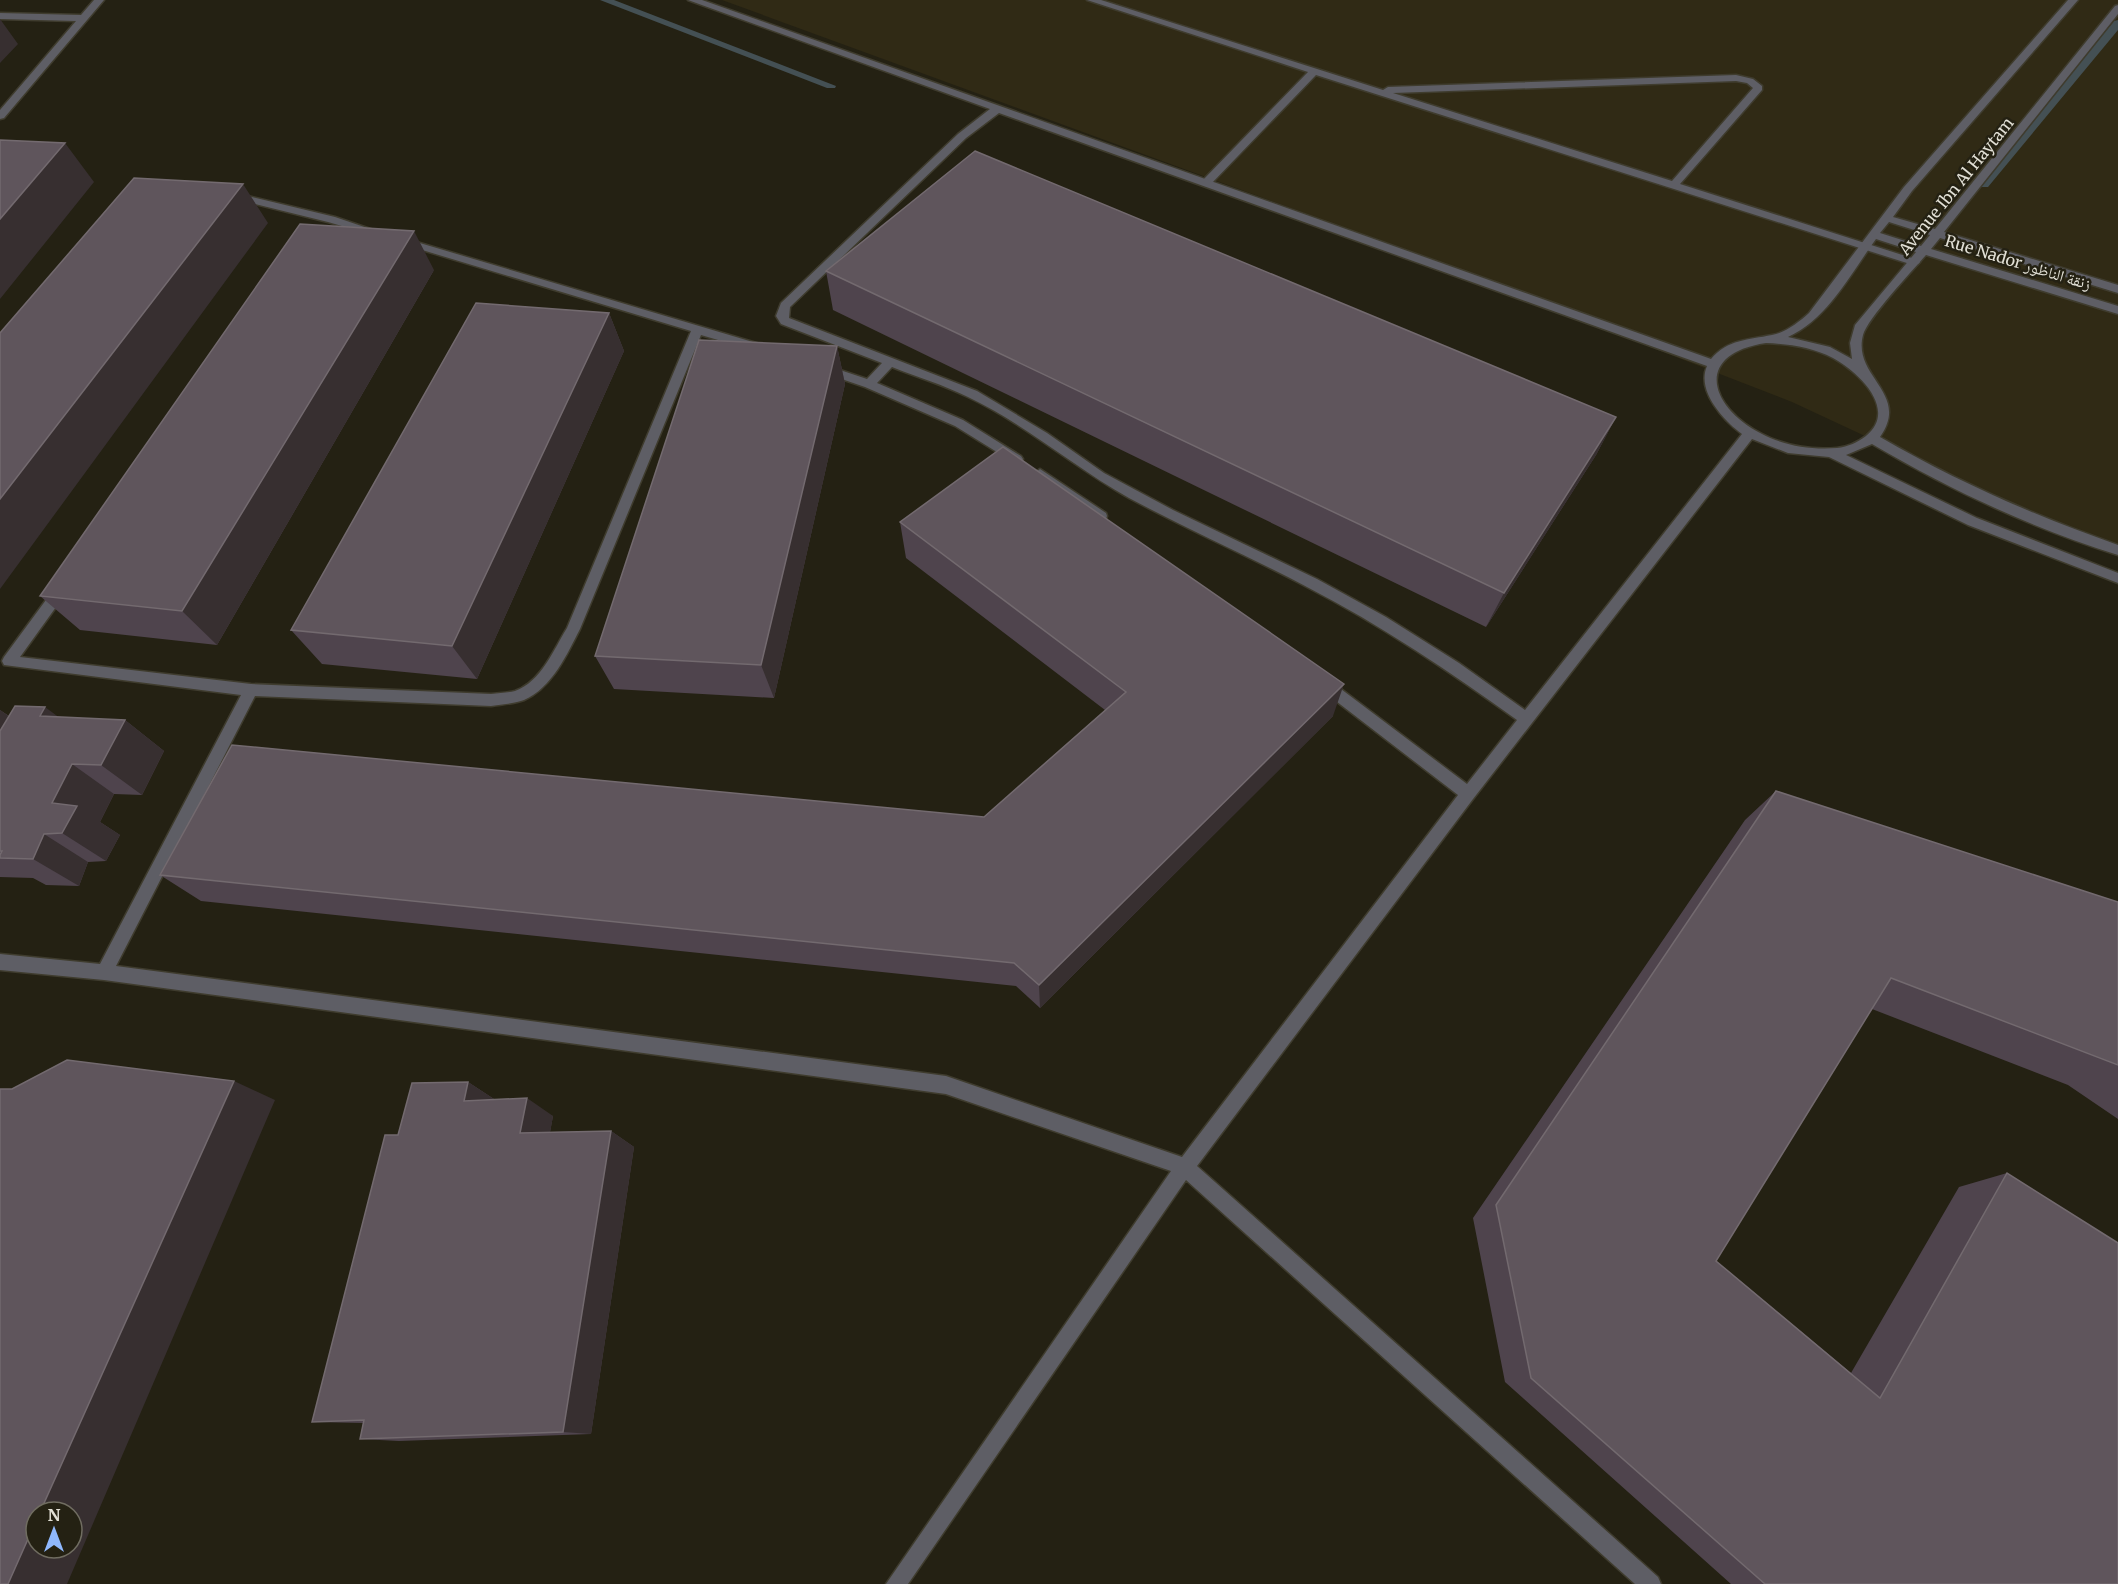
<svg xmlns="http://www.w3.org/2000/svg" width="2118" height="1584" viewBox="0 0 2118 1584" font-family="Merriweather,'Noto Naskh Arabic',serif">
	<rect width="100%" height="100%" fill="#242113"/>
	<path fill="#302a15" d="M722,0h1396v546l-62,-21 -264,-123 -488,-189z"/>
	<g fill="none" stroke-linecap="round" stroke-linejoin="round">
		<path fill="#445054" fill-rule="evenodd" d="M600,0h14l222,86 -1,2h-8z
			M2118,20v10l-130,157h-8v-4l134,-162z"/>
		<defs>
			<path id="lane" d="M1087,0h14l282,90 5,-3 348,-12 17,4 9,7v4l-82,94 238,76 2,2 -2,2h-8l-594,-189 -106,110h-8v-4l106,-109zM1736,81l11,2 6,5 -81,93 -279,-88z"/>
			<path id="street" d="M94,0h10l-100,118 -4,1v-9l76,-89 -76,-2v-6l81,2z
				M688,0h14l1009,359c17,-20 37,-19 61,-24 13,-2 27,-13 37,-22l95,-126 164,-187h10l-166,191 -19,26 42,12 180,-223 3,-1v9l-174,218 174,53v8l-178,-55 -9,11 187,57v8l-192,-59c-14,16 -59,64 -63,80 -11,42 48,58 17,102 76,44 155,79 238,108v10c-86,-27 -168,-65 -246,-111l-26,11 131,63 141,55v10l-150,-58 -139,-68 -41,-4 -36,-14 -279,360 -276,367 461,411 3,7h-26l-449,-404 -278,404h-22l285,-413 -225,-77 -842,-114 -104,-10v-16l100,10 141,-269 -237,-30 -2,-4 2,-4 53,-72h10l2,4 -49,68 231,27 240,10c8,-1 17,-1 24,-3 26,-9 39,-42 52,-63l124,-297 -292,-88 -1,-2 5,-3 360,107 2,3 -6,4 -58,-17 -121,294c-13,25 -28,59 -56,71 -11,4 -22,4 -33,6l-236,-10 -139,270 830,110 236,81 276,-362 -139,-107 -2,-4 2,-4h10l138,104 50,-64c-67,-48 -136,-95 -210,-133 -59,-31 -120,-58 -178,-89 -55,-31 -104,-74 -161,-101 -24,-12 -51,-20 -76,-30l-15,16 86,37 58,36 2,3 -2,3h-8l-58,-36 -90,-39 -44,-15 -2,-3 6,-4 42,14 15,-16 -101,-39 -5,-8 5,-13 177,-169 32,-25zM999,113l708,253c-11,25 17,55 35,68l-217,276 -66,-47 -73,-46 -69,-38 -144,-69 -69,-37 -57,-40 -70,-42 -188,-73 1,-11 176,-169zM1889,222l41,13 -9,11 -41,-13zM1876,239l40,13 -61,73 -5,18 2,16 -22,-12 -42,-10c40,-18 63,-64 88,-98zM1766,343c23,1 46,4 67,15 24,13 66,51 33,78 -8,6 -18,11 -29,12 -26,2 -52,-2 -75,-14 -53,-27 -69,-80 4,-91z
				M235,193l100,24 50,17 -5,3 -52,-15 -97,-24v-4z
				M1040,469l66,44 1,3 -1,3h-10l-60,-42 -2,-3z"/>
		</defs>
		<use href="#lane" stroke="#3f3c2e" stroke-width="3"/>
		<use href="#street" stroke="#3f3c2e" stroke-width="3"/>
		<use href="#lane" fill="#5e5e65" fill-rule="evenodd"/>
		<use href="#street" fill="#5e5e65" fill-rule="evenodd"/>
	</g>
	<path fill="#4f444d" d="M434,270l-217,375 -137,-15 -40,-34z
		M826,271l790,146 -20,38 -110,172 -653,-317z
		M609,313l15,38 -147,328 -155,-15 -31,-34z
		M837,346l8,38 -71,314 -160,-9 -19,-33z
		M900,522l433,194 -293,292 -24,-22 -815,-85 -41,-26 824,-58 121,-107 -199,-152z
		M0,710l9,6 116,4 39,31 -22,44 -28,-1 -14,28 20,13 -14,26 -18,1 -9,24 -33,-1 -13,-7 -33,-1z
		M1776,791l342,111v217l-50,-34 -196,-76 -156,252 135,112 108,-186 48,-14 111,411h-387l-226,-202 -32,-164 272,-398z
		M468,1082l26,17 59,17 -3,16 61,-1 23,16 -43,287 -192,7 -39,-2 3,-16 -51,-1 86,-287z"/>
	<path fill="#372f30" d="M0,19l18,25 -18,19z
		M65,143l29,39 -94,117v-80z
		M243,184l25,39 -268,366v-90z
		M414,231l20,39 -217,375 -35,-34z
		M609,313l15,38 -147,328 -25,-33z
		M837,346l8,38 -71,314 -13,-33z
		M1616,417l-20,38 -110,172 18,-34z
		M1344,684l-11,32 -293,292 -1,-23z
		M45,707l42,31 -47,-22z
		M0,710l38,27 -38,7z
		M125,720l39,31 -22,44 -41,-30z
		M72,764l42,30 -14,28 20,13 -14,26 -44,-28 -10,-30z
		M44,834l44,28 -9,24 -46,-27z
		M234,1081l41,19 -208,484h-59l28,-63v27h36v-36h-32z
		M468,1082l29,19h-33z
		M527,1098l26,18 -6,33 -27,-16z
		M611,1131l23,16 -43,287 -28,-2z"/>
	<path fill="#5f555c" stroke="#736a6f" stroke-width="1.5" d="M0,140l65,3 -65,76z
		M975,151l641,266 -112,176 -678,-322z
		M134,178l109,6 -243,315v-166z
		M300,224l114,7 -232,380 -142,-15z
		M476,303l133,10 -157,333 -161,-16z
		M699,340l138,6 -76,319 -166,-9z
		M1003,447l341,237 -305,301 -25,-22 -854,-88 72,-130 752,72 142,-125 -226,-170z
		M15,706l30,1 -5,9 85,4 -24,45 -29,-1 -20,39 25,3 -15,27 -18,1 -11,25 -33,-1v-3l2,-4h-2v-120z
		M1776,791l342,111v163l-227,-87 -175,283 164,137 127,-225 111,70v341h-353l-234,-206 -35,-173z
		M67,1060l167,21 -194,431h-4v9l-28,63h-8v-495h12z
		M468,1082l-4,19 63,-3 -7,35 91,-2 -48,301 -203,7 4,-19 -52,2 73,-287h13l14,-52z"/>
	<g text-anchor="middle" stroke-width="5" stroke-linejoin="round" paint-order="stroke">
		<g font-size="16" fill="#e2e0d6" stroke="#242113">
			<text transform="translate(1956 186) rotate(-51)" y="6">Avenue Ibn Al Haytam</text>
			<text transform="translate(2018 262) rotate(17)" y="6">Rue Nador زنقة الناظور</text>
		</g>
	</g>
	<g transform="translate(54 1530)"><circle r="28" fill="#242113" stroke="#706d61" stroke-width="1.5"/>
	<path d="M0-4.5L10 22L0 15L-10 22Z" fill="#8fb8fd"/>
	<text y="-9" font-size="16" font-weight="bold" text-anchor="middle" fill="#e2e0d6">N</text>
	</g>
</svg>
